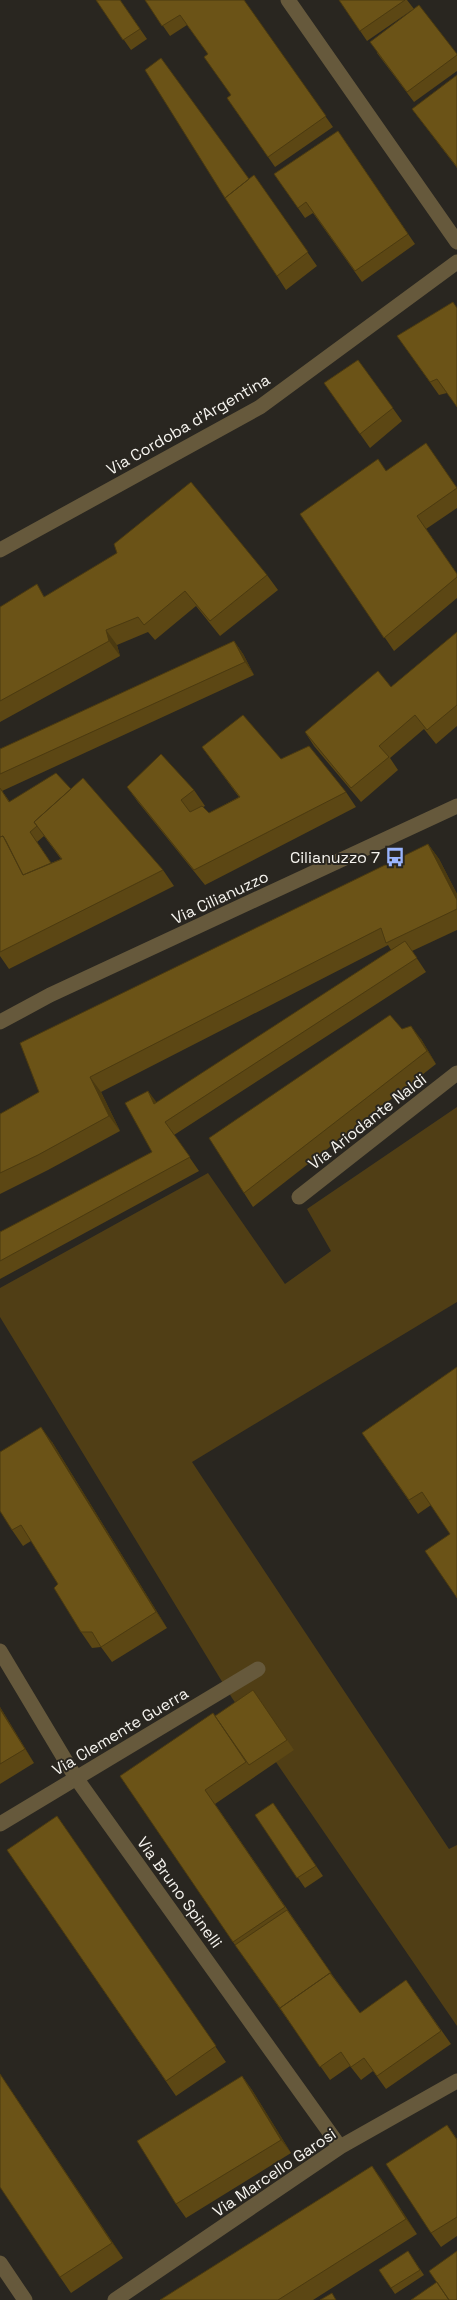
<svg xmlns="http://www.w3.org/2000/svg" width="457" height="2300" viewBox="0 0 457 2300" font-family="'Space Grotesk',sans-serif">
	<rect width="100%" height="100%" fill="#292620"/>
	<path fill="#503e15" d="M457,1107v195l-265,160 257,387 8,-4v181l-225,-328 -232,-381v-29l208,-115 77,111 46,-33 -24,-42z"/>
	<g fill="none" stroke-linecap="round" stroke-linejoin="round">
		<path stroke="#66593c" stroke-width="15" d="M288,0l169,242
			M0,550l260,-143 197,-145
			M0,1022l50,-27 407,-189
			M299,1197l158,-124
			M0,1651l76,127 264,369
			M0,1824l258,-155
			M0,2263l25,37
			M115,2300l225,-153 117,-66"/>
	</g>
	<path fill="#5c4714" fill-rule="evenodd" d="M96,0h24l27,39 -16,11z
		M145,0l117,27 71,100 -58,40 -48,-69 4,-3 -23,-41 -21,-29 -17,11z
		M339,0h68l7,9 43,45v17l-43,31 -37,-49 35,-43 -45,31z
		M457,75v93l-45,-59z
		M338,131l77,113 -53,38 -49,-69 -8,5 -31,-44z
		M254,175l63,91 -31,24 -9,-14 -28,-97z
		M453,302l-6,91 -8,2 -42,-59z
		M358,360l44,61 -32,27 -46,-65z
		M386,471l71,16v21l-31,21 31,45v24l-63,53 -94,-137z
		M267,575l11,15 -58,46 -24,-30 -41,34 -7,-8 -31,13 3,11 -120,66v-115l45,-11z
		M457,632v94l-21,18 -12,-15 -34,29 8,12 -37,32 -47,-56 -9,-14 86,-45z
		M234,641l9,13 11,21 -252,116 8,11 61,-13 92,81 11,16 -165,83 -9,-13v-207zM44,836l17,23 -10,4 -14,-21z
		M202,747l79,12 65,33 10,15 -151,78 -67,-83 -11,-15 67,3 11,16 -2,1 6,6 30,-16z
		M428,844l11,15 18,35v36l-45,21 14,21 -252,163 25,36 -199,108v-47l152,-80 -4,-61 8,12 235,-153 -3,-5 -287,147 19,39 -72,39 -48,24v-80l39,-22z
		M402,1029l19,10 15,25 -183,143 -9,-14z
		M457,1367l-26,138 -13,9 -56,-81z
		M52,1442l115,186 -55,34 -11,-15 -9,1 -11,-16 -23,-48 -27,-43 -8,5 -11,-16z
		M253,1690l41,60 -79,54 118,172 27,37 46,-33 45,64 -65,45 -13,-18 -12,9 -11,-14 -20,14 -97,-138 -113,-166 96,-59z
		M0,1707l34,56 -34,21z
		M273,1803l50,73 -18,12 -50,-73z
		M57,1816l169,246 -50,34 -169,-246z
		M0,2074l123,184 -52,35 -11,-16z
		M242,2076l10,14 39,63 -105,65 -10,-14z
		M447,2125l10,14v97l-16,11 -10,-14z
		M372,2166l45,68 -104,66h-153z
		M408,2251l16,24 -29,19 -16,-24z"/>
	<path fill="#4b3a10" d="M106,630l11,15 3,11 -11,-15z
		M234,641l9,13 11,21 -9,-13z
		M428,844l11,15 18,35v6z
		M411,1026l10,13 15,25 -9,-13z
		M90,1077l11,15 19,39 -11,-15z
		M148,1091l10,13h-4z
		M41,1427l11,15 115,186 -11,-16z
		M0,1707l34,56 -9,-14 -25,-40z
		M0,2074l123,184 -11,-15z
		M242,2076l10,14 39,63 -10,-13z
		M372,2166l11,15 34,53 -11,-15z"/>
	<path fill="#6b5317" stroke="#4b3a10" d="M96,0h24l20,29 -17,11z
		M145,0h99l82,116 -58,41 -41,-59 4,-3 -27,-38 4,-3 -28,-39 -18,11z
		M339,0h66l-45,31z
		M419,5l38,49v1l-50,37 -37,-50z
		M161,58l88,121 -24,19 -80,-128z
		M457,75v92l-45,-58z
		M338,131l70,103 -53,37 -49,-69 -8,6 -24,-34z
		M254,175l54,77 -31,24 -52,-78z
		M453,302l4,6v99l-20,-28 -7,3 -33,-46z
		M358,360l35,48 -33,26 -36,-51z
		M426,443l31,45 -40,28 40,58v3l-73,61 -84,-124 78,-55 8,12z
		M191,482l76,93 -57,46 -25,-30 -41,34 -6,-8 -32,13 3,11 -109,60v-94l37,-23 7,13 73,-44 -3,-9z
		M457,632v73l-30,25 -12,-15 -36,31 10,11 -38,31 -46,-56 73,-61 13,16z
		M234,641l11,21 -245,112v-25z
		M243,715l38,44 28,-13 37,46 -152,78 -67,-83 34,-33 33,36 -13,10 9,12 12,-6 7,7 31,-16 -38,-50z
		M56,773l15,16 -37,33 3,4 -7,6 21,31 -28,12 -17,-34 -3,-5 -3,1v-49l9,14z
		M83,778l80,92 -163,82v-115l3,-1 20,39 39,-16 -28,-37z
		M428,844l29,56v9l-71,34 -5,-15 -291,149 19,39 -71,39 -38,18v-59l39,-22 -19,-49z
		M405,941l12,17 -252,164 25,35 -190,104v-29l152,-80 -27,-49 23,-12 6,13z
		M390,1015l12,14 9,-3 16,25 -183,142 -35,-55z
		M457,1367v231l-32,-47 25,-17 -28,-42 -13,8 -47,-67z
		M41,1427l115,185 -55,35 -9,-15h-11l-27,-44 4,-4 -37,-59 -9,5 -12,-19v-59z
		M253,1690l34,50 -38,25 -34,-49z
		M0,1709l25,40 -25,15z
		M213,1713l33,49 -41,28 80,117 -52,35 -113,-166z
		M273,1803l43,63 -19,12 -42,-63z
		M57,1816l159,230 -50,35 -159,-231z
		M287,1910l44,63h-1l-50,35 -45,-63z
		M330,1973l30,40 46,-33 35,51 -64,45 -13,-18 -13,9 -10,-15 -21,15 -40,-59z
		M0,2074l112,169 -52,34 -60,-90z
		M242,2076l39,64 -105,64 -39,-63z
		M447,2125l10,15v77l-26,16 -45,-69z
		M372,2166l34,53 -128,81h-118z
		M408,2251l12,19 -29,18 -12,-18z
		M457,2251v49h-8l-20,-29z
		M437,2282l12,18h-38z
		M332,2293l4,7h-16z"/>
	<defs>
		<symbol id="bus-bare" viewBox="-9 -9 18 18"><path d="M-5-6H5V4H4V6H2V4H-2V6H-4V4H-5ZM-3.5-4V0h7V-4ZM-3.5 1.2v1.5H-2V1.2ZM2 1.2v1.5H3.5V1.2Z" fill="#9ab5fd" stroke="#292620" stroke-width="2.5" paint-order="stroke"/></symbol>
	</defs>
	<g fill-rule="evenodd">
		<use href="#bus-bare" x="381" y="843" width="28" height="28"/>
	</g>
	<g text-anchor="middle" stroke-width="4" stroke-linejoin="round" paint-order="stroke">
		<g font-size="16" fill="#f6f4ef" stroke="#292620">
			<text transform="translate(188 424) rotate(-30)" y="6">Via Cordoba d'Argentina</text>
			<text transform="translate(220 897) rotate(-25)" y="6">Via Cilianuzzo</text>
			<text transform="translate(367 1121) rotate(-38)" y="6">Via Ariodante Naldi</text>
			<text transform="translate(120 1731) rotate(-31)" y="6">Via Clemente Guerra</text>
			<text transform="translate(180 1892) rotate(54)" y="6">Via Bruno Spinelli</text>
			<text transform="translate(274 2172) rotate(-34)" y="6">Via Marcello Garosi</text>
		</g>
		<g font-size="16" fill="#f6f4ef" stroke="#292620" text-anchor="end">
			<text x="380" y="863">Cilianuzzo 7</text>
		</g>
	</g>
</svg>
